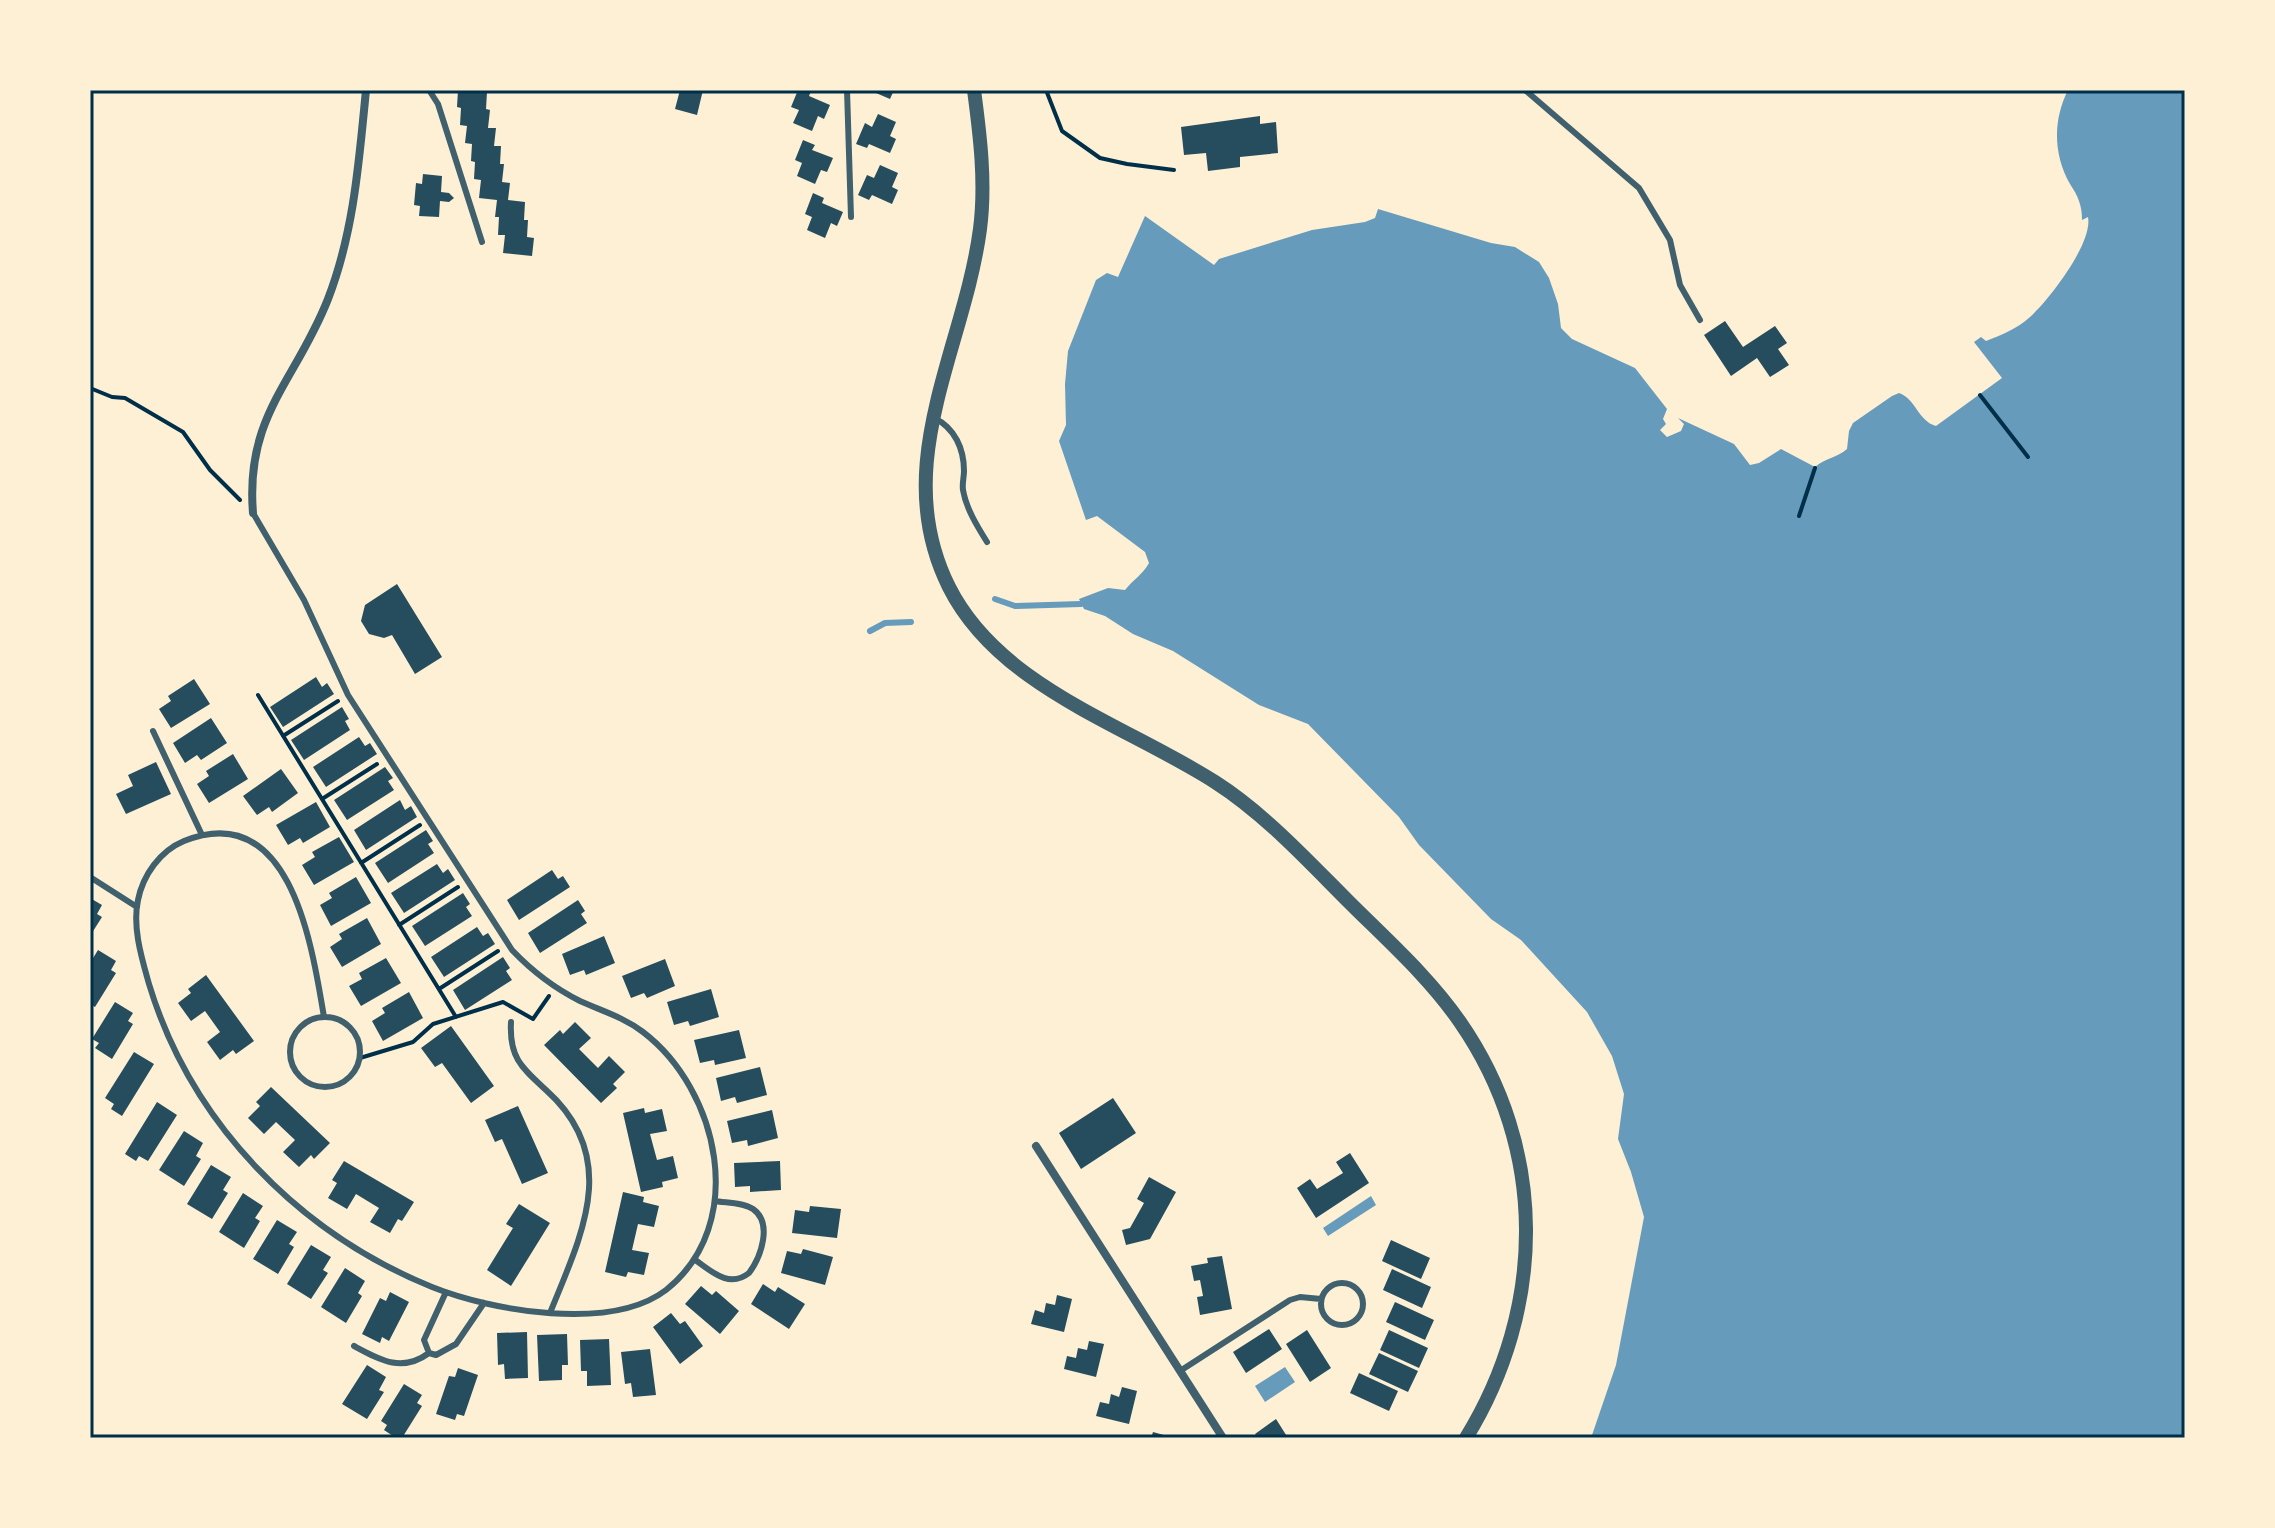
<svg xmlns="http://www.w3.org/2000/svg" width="2275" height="1528" viewBox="0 0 2275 1528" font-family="Bitter,serif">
	<rect width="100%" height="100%" fill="#fdf0d5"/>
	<path fill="#669bbc" d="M2068,90h117v1348h-594l25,-73 28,-148 -13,-45 -13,-33 6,-45 -12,-38 -25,-44 -66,-72 -30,-21 -72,-74 -20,-28 -91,-93 -49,-19 -86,-54 -40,-17 -28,-18 -21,-7 -5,-10 29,-11 17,2c8,-10 18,-16 24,-27l-4,-11 -48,-36 -11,4 -27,-79 7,-16 -1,-41 3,-33 28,-71 11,-7 11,4 27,-61 69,49 5,-6 93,-29 53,-8 10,-4 3,-9 113,34 24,4 24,15 10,16 9,26 3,24 11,11 63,29 32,41 -4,10 3,5 -6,6 7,7 14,-6 3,-7 -6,-6 56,26 16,21 9,-2 22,-14 34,18c10,-9 22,-9 32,-18l2,-18 4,-8 39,-27 7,-3c17,6 19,28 37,33l66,-48 -28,-36 7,-5 5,4c15,-6 31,-12 44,-24 19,-17 63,-74 58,-100l-6,3c0,-15 -4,-24 -12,-36 -17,-30 -17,-64 -2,-94z
		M1371,1196l5,9 -48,31 -5,-8z
		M1285,1367l10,15 -30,20 -10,-16z"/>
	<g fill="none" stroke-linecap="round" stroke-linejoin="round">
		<path stroke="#669bbc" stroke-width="6" d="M995,599l20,7 66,-2
			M870,631l15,-8 26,-1"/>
	</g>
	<path fill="#264d5e" d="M458,90l29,2 -1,17 4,1 -2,18h8l-2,18h7l-1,18h4l-2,18 8,1 -2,17 17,2 -1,18h4l-1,17 7,1 -2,18 -29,-3 2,-18h-7l1,-18h-4l2,-17 -18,-2 2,-18 -7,-1 1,-17 -4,-1 1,-17 -7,-1 2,-17 -7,-1 1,-17 -4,-1z
		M680,90h23l-6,25 -22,-6z
		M798,90l13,1 -2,5 21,9 -6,14 -6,-3 -6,15 -19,-8 6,-13 -8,-3z
		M869,90h25l-4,9z
		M878,114l18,8 -6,14 6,3 -6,14 -21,-9 -2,4 -11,-4 9,-21 7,4z
		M1260,116v8l16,-2 2,31 -38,4v10l-32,4 -2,-18 -22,2 -3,-28z
		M803,140l12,5 -3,5 21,8 -6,14 -6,-2 -6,14 -18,-8 5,-13 -7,-3z
		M880,165l18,8 -6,14 6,3 -6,14 -20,-9 -3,5 -11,-5 9,-20 7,3z
		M423,174l19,2 -1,16 8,1 5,5 -5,4 -9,-1 -1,16 -20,-1 1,-10 -6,-1 2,-22 6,1z
		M813,193l11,5 -2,5 21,9 -6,14 -6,-3 -6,15 -18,-8 5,-13 -7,-3z
		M1725,321l18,26 32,-21 12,17 -9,6 11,16 -19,12 -13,-19 -26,18 -27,-41z
		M397,584l45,73 -27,17 -23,-39 -8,3 -15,-4 -8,-13 4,-16z
		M316,677l6,10 5,-4 7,11 -51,33 -13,-20z
		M194,679l16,25 -39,24 -12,-19 12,-8 -3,-5z
		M342,707l7,12 -4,2 5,9 -46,30 -13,-20z
		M211,718l16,25 -26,17 -4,-5 -12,8 -12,-20z
		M359,737l6,9 5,-3 7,11 -51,33 -13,-20z
		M233,754l15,25 -39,24 -12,-19 12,-8 -3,-5z
		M156,762l15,32 -45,20 -10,-20 17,-8 -5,-11z
		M385,767l8,11 -5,3 6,9 -47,30 -13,-20z
		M281,769l17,24 -26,19 -3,-5 -12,8 -14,-19z
		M400,800l5,10 6,-4 6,11 -51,33 -12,-20z
		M316,802l14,25 -27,16 -3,-5 -12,7 -12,-20z
		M426,830l7,11 -5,3 6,9 -46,30 -13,-20z
		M339,837l15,25 -40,23 -12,-20 13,-8 -3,-5z
		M437,864l6,9 5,-4 7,11 -51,33 -13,-20z
		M552,870l6,9 5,-3 7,11 -51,33 -12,-20z
		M356,877l15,26 -40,23 -11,-21 12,-7 -3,-5z
		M463,893l7,11 -4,3 6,9 -47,30 -13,-20z
		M90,898l12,7 -5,9 5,3 -12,19z
		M578,900l7,11 -4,3 6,9 -47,30 -12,-20z
		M367,918l14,26 -39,23 -12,-20 12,-8 -3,-5z
		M477,927l6,9 5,-3 7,11 -51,33 -13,-20z
		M604,936l11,27 -29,12 -2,-5 -14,5 -8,-21z
		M98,950l18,11 -5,9 5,3 -21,34 -5,-3v-41z
		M503,957l7,11 -4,3 6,9 -47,30 -12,-20z
		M386,958l15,25 -40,23 -12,-20 13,-7 -3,-6z
		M665,959l10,27 -28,12 -3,-5 -13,5 -9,-22z
		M206,975l48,66 -18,13 -3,-4 -13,10 -13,-18 13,-10 -15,-21 -14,10 -13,-18 13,-10 -3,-4z
		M711,989l8,28 -29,9 -2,-5 -14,4 -7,-23z
		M409,992l14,26 -40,23 -11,-20 13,-8 -3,-5z
		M115,1002l18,11 -5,8 5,3 -21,35 -17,-11 4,-5 -7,-4z
		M575,1022l16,16 -12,11 19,19 11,-12 16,16 -12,12 4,4 -16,15 -57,-58 16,-15 3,4z
		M451,1026l43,60 -23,17 -29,-40 -7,4 -14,-19z
		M739,1030l7,28 -31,7 -1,-5 -14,3 -6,-23z
		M134,1052l20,12 -32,52 -11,-7 3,-5 -9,-6z
		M760,1067l7,28 -30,8 -2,-6 -14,4 -5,-23z
		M271,1087l59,56 -16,16 -3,-4 -12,12 -16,-15 12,-12 -19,-18 -12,12 -16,-16 12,-12 -4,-4z
		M1113,1098l23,35 -55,36 -22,-36z
		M157,1102l20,13 -29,46 -9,-5 -3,5 -11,-7z
		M518,1106l30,67 -26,11 -20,-45 -7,3 -10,-22z
		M644,1108l1,5 17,-4 5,22 -17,3 7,26 16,-4 5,22 -16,4 1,5 -22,5 -18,-79z
		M772,1110l6,28 -30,8 -1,-6 -15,3 -5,-22z
		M184,1131l19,12 -7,13 5,3 -17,27 -25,-16z
		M1350,1153l19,30 -53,35 -19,-30 13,-9 7,10 26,-16 -7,-11z
		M344,1161l70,41 -12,19 -4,-2 -8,14 -20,-11 9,-14 -23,-14 -9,15 -19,-11 9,-15 -5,-3z
		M780,1161l1,29 -31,2v-6l-15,1 -1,-24z
		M211,1165l20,12 -8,13 5,3 -16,26 -25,-15z
		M1149,1177l27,15 -26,47 -24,6 -4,-15 8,-2 14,-25 -7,-4z
		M623,1192l21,5 -1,5 16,4 -5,21 -16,-3 -6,26 17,3 -5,22 -16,-3 -2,5 -21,-5z
		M243,1193l20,13 -8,12 5,3 -16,27 -25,-16z
		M519,1204l31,19 -39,63 -24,-16 26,-42 -7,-4z
		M810,1206l31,3 -4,29 -45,-5 3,-23 14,2z
		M277,1220l20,12 -8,12 5,3 -16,27 -25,-15z
		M1391,1240l39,18 -9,21 -39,-18z
		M311,1245l20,12 -8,13 5,3 -17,26 -24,-15z
		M803,1249l30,8 -8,28 -44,-12 6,-22 14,3z
		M1222,1256l10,53 -32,6 -3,-18 6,-1 -3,-16 -6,1 -3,-15 17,-3 -1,-5z
		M345,1268l20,13 -7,12 4,3 -16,27 -25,-16z
		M1392,1269l39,18 -9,21 -39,-18z
		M763,1284l12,8 3,-5 27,17 -16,25 -38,-25z
		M701,1286l11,9 4,-4 23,20 -19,23 -35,-30z
		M390,1292l19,10 -20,39 -7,-4 -2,6 -18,-9 18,-36 6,3z
		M1057,1295l15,4 -8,33 -33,-8 4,-14 9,3 2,-10 9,2z
		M1395,1302l39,18 -9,20 -39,-18z
		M671,1313l9,11 5,-3 18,25 -23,18 -27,-37z
		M1269,1329l13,20 -36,24 -13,-21z
		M1307,1330l24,38 -21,14 -24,-38z
		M1389,1330l39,18 -9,20 -39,-18z
		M527,1332l1,46 -23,1 -1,-15 -6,1 -1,-32z
		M567,1334l1,31h-6v15l-23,1 -2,-46z
		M609,1339l2,46 -24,1v-15h-6l-1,-31z
		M1089,1341l15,3 -8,33 -32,-8 3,-13 9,2 2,-10 9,2z
		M650,1349l6,46 -23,2 -2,-14 -6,1 -4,-32z
		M1379,1353l39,18 -10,21 -39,-18z
		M367,1365l19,12 -7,13 5,2 -17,27 -25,-15z
		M458,1368l20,7 -14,41 -7,-2 -2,6 -19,-6 13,-38 6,1z
		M1359,1373l39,18 -9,20 -39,-18z
		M404,1384l18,11 -5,8 5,3 -20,32h-6l-12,-8 3,-5 -6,-4z
		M1122,1387l15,4 -8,33 -33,-8 4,-14 9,2 2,-10 8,3z
		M1276,1419l12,19h-30l-3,-4z
		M1153,1432l18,5v1h-20z"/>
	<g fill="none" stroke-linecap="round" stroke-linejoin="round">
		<path stroke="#003049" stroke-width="4" d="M1046,90l16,41 38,27 27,6 47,6
			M90,388l22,9 13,1 58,34 27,38 30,30
			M1980,395l48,62
			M1799,516l16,-48
			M258,695l198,322
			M283,736l55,-35
			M322,799l55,-35
			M361,863l59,-38
			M399,925l59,-38
			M439,989l59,-38
			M360,1058l53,-16 20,-18 70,-22 30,17 16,-23"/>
		<path stroke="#3f606c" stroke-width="6" d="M429,90l9,14 44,138
			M847,90l4,127
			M1525,90l114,98 31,52 10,45 20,35
			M934,418c21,10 30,31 30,53 0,6 -2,13 -1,19 3,18 14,36 24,52
			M253,513l51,87 44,95 164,255c20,21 42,38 68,51 22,10 43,16 63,31 76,58 106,192 23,258 -55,42 -174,21 -234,-3 -133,-54 -241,-164 -283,-303 -7,-25 -17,-57 -11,-84 5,-25 22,-49 46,-59 107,-43 128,105 140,176
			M153,731l49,104
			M90,877l47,30
			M290 1052a35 35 0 1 1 70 0a35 35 0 1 1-70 0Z
			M511,1022c-2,36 11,46 35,68 76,68 35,146 4,223
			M694,1259c17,12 35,30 55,14 12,-16 24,-50 4,-64 -10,-7 -27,-6 -38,-8
			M1321 1304a21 21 0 1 1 42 0a21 21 0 1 1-42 0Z
			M446,1292l-22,48 5,13 7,2 20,-11 28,-41
			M354,1346c26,14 48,27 75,7
			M1180,1371l110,-71 10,-3 21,2"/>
		<path stroke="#3f606c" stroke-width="8" d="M253,513c-8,-98 43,-132 75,-214 26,-67 31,-138 38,-209
			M1036,1146l187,292"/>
		<path stroke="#3f606c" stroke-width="14" d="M974,90c6,45 12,93 6,139 -16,121 -92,236 -31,358 50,100 177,138 266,195 50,32 92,78 134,120 38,38 80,75 111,120 88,127 86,286 6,416"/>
	</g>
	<rect width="2275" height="1528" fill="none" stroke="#fdf0d5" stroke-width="184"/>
	<rect x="92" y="92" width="2091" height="1344" fill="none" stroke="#003049" stroke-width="3"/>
</svg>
